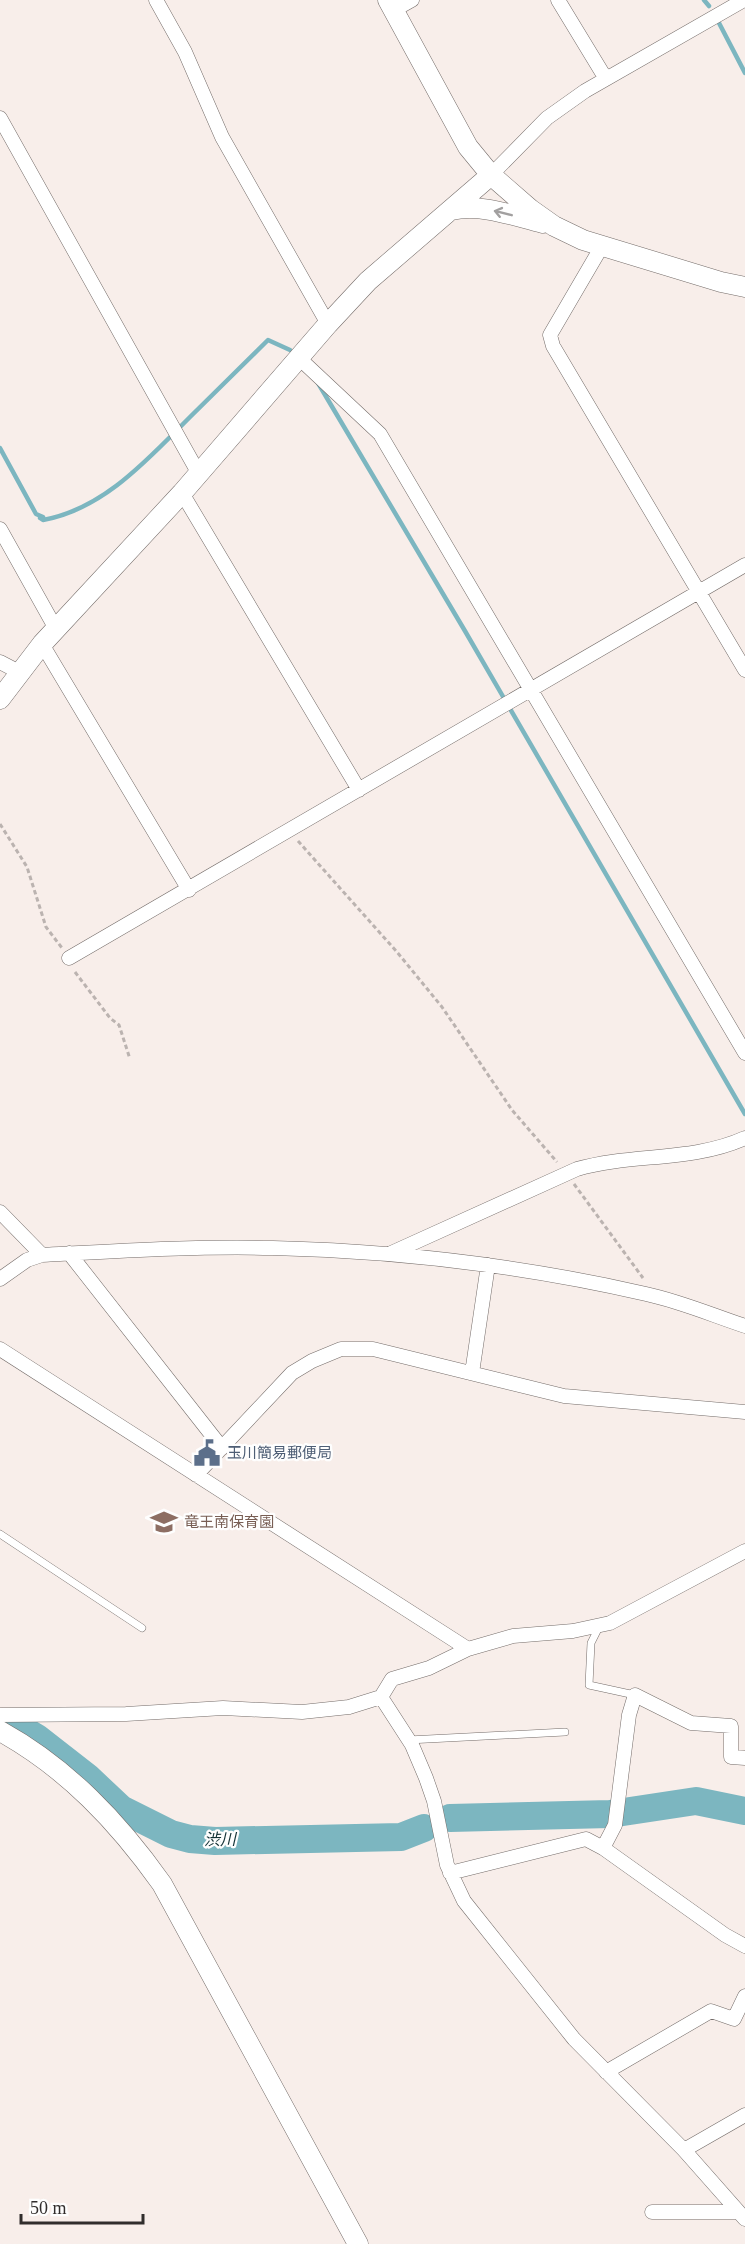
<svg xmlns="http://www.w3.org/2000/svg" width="745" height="2244" viewBox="0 0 745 2244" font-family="'Times New Roman','Noto Sans JP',serif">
	<rect width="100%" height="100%" fill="#f8eeea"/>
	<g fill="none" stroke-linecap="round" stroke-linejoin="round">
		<path stroke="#7cb6c0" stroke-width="4.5" d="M704,0l5,6
			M719,23l26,50
			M318,383l147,248 280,483
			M0,448l36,66 7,3 -3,1 3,2c61,-11 105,-61 147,-103 26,-26 52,-51 78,-77l22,10"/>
		<path stroke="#7cb6c0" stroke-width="28" d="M15,1725l22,13 50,39 34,32 50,25 19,5 25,2 186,-4 23,-9
			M450,1818l160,-4 86,-13 49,10"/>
		<defs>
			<path id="lane" d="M0,1534l142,94
				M599,1627l-8,16 -2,42 46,10
				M408,1740l157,-8"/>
			<path id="street" d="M156,0l29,52 37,85 106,187
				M558,0l48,79
				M394,10l18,-10
				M0,118l199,356
				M491,175l56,-57 38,-27 159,-91
				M602,246l-52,89 3,11 192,324
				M300,359l80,75 365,619
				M182,493l177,297
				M0,529l56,100
				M42,644l147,246
				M0,662l19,10
				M69,958l676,-393
				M0,1212l42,43
				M69,1253l153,195
				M389,1254l188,-85c55,-16 115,-7 168,-31
				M0,1279l27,-19 15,-5c76,-4 154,-9 231,-7 125,3 251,18 373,46 33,7 66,21 99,32
				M0,1349l468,300
				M472,1373l16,-108
				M196,1475l96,-102 20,-12 29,-12h32l191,47 181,16
				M381,1697l31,48 14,33 8,23 13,64 17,36 110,138 110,111 61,69
				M0,1715l126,-1 97,-6 79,4 47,-5 32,-10 11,-18 37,-11 39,-19 45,-13 60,-5 37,-8 135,-72
				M603,1848l12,-23 14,-110 6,-20 56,28 40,3v31l14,1
				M450,1873l136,-34 17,9 122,87 20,11
				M606,2072l105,-61 23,8 11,-23
				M684,2150l61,-35
				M652,2212h86"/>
			<path id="secondary" d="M388,0l80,147 23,28 39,34 24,17 29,14 138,42 24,5
				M451,210c30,-7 63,6 92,13
				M0,699l42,-55 140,-151 146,-169 40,-43 123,-106
				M0,1731c67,37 118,91 162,153l196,360"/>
		</defs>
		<use href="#lane" stroke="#746c69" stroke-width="8"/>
		<use href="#street" stroke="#746c69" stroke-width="15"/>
		<use href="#secondary" stroke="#746c69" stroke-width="21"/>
		<path stroke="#bbb3b0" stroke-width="3" stroke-dasharray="4.5 3" stroke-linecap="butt" d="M0,824l27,43 19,60 16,21
			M298,841l99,111 45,55 70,103 45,52
			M75,972l35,46 9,7 11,34
			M574,1184l69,94"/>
		<use href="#lane" stroke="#fff" stroke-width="7"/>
		<use href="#street" stroke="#fff" stroke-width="14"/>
		<use href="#secondary" stroke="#fff" stroke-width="20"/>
	</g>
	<defs><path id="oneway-shaft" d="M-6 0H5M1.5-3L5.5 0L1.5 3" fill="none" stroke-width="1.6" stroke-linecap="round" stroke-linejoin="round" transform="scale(1.5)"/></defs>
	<use stroke="#a2a0a0" href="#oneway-shaft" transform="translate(503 213) rotate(-166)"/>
	<defs>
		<symbol id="civic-bare" viewBox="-9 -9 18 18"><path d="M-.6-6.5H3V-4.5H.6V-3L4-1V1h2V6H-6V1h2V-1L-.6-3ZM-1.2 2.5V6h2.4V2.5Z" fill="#5c6f8a" stroke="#fefefe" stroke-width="2.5" paint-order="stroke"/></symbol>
		<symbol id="school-bare" viewBox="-9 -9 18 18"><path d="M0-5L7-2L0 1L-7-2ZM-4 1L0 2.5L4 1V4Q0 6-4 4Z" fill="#8d6e63" stroke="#fefefe" stroke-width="2.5" paint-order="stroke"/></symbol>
	</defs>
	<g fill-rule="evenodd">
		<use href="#civic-bare" x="188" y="1434" width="38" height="38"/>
		<use href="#school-bare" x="145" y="1503" width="38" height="38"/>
	</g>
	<g text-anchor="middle" stroke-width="4.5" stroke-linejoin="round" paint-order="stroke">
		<g font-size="15" fill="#4e5e75" stroke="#fefefe" text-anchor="start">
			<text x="227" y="1458">玉川簡易郵便局</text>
		</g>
		<g font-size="15" fill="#785e54" stroke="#fefefe" text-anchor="start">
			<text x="184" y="1527">竜王南保育園</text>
		</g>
		<g font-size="16" font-style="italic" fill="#123135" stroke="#fefefe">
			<text transform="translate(220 1839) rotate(-1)" y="6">渋川</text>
		</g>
	</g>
	<path d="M21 2214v9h122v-9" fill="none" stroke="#312d2c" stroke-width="3"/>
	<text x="30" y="2214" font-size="18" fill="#312d2c" stroke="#fefefe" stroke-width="4.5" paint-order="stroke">50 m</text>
</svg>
